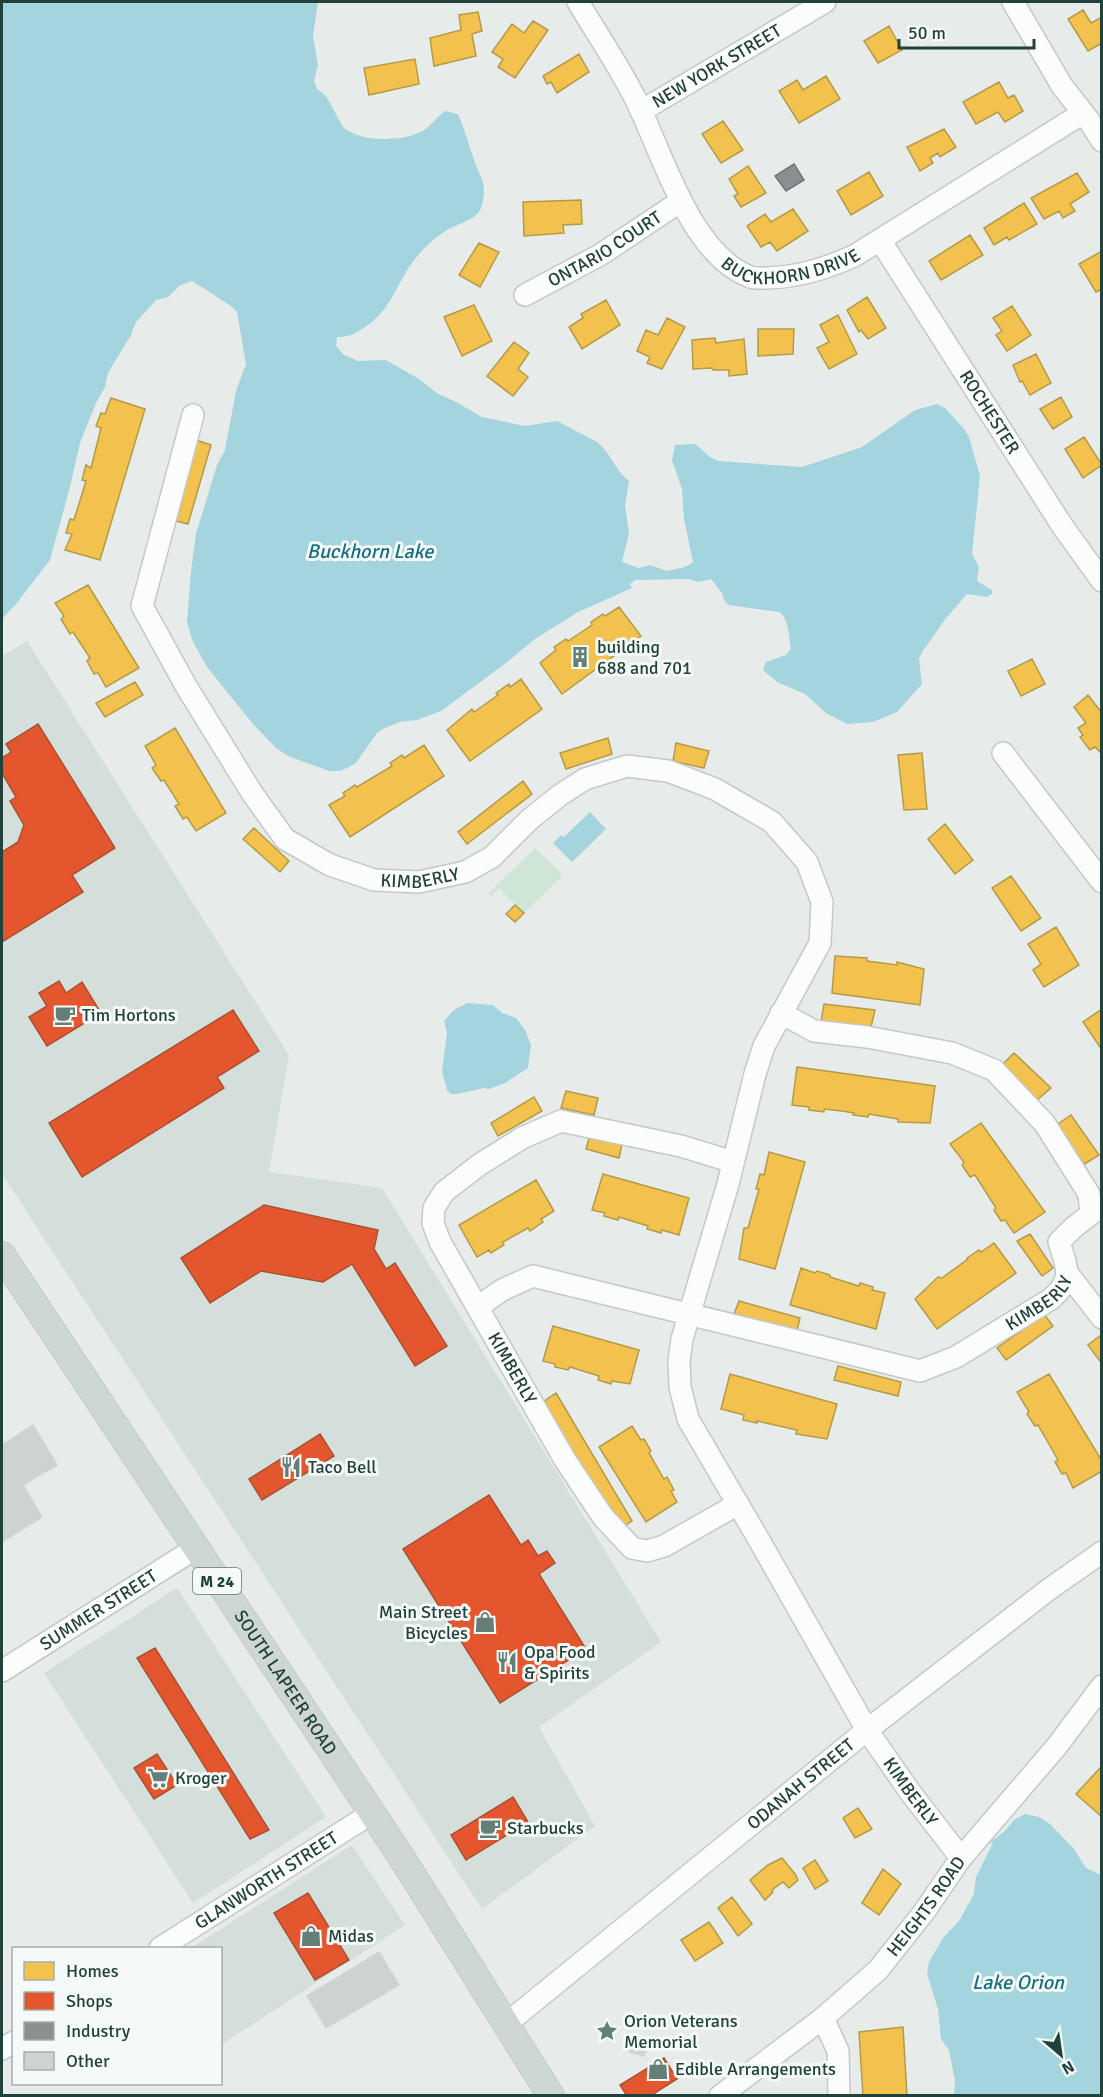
<svg xmlns="http://www.w3.org/2000/svg" width="1103" height="2097" viewBox="0 0 1103 2097" font-family="Signika,sans-serif">
	<rect width="100%" height="100%" fill="#e7ecea"/>
	<path fill="#d4deda" d="M27,641l262,414 -20,117 113,16 279,454 -122,85 56,99 -113,83 -480,-735v-518z
		M177,1588l149,229 -133,86 -149,-230z
		M352,1845l53,80 -183,119 -2,-3v-93h-29z"/>
	<path fill="#cfe6d6" d="M535,848l28,27 -39,38 -25,-25 -8,9 -3,-3z"/>
	<path fill="#a4d4dd" d="M2,2h316l-5,34 5,29 -4,16 3,8 9,7 17,31c17,16 62,15 81,3 8,-5 13,-13 21,-19l13,3c6,14 10,28 15,43 6,20 15,24 9,48 -3,15 -24,18 -35,25 -10,6 -20,15 -28,24 -23,26 -25,56 -57,75 -9,6 -14,8 -25,8l-1,9 8,9 14,6 28,-1 33,19 19,15 18,8 26,15 43,9 32,-5 40,21c14,11 19,30 32,39l-4,24 4,28 -7,29 17,6 11,-3 17,6 18,-4 8,-5 -9,-43 -2,-30 -10,-29 3,-15 20,-1 15,13 8,4 84,6 60,-20 53,-37 22,-6 8,4 19,21 5,8 11,39 -8,78 7,13 -2,14 15,9v4l-5,3 -20,-3 -20,23 -25,35 -3,7 3,25 -25,28 -24,10 -26,2 -21,-11 -21,-19 -28,-12 -14,-12 3,-8 20,-7 5,-6c-2,-12 -2,-30 -12,-37l-51,-7 -4,-5 -2,-7 -11,-14 -13,3 -9,-3 -54,1 -5,4 2,4 -54,24 -43,27 -29,24 -65,48 -24,9 -18,2 -16,7 -6,4 -21,30 -9,5 -7,3h-11l-41,-15 -12,-8 -23,-24 -46,-57 -14,-25 -6,-20 4,-51 5,-37 21,-69 8,-15 11,-59 10,-27 -9,-52 -6,-6 -39,-25 -13,5 -11,11 -12,3 -20,22 -5,13 -23,38 -3,14 -9,16 -16,40 -10,44 -20,73 -34,44 -14,15z
		M590,812l16,17 -34,33 -19,-19 8,-8 3,2z
		M467,1003l26,2 9,8 14,5 9,12 6,15 -3,23 -23,15 -16,6 -5,-1 -27,6h-6l-4,-4 -5,-19 5,-38 -3,-12 10,-11z
		M1025,1814l14,3 11,7 24,25 12,19 15,7v220h-147l1,-15 -5,-24 -1,-6 -8,-11 -3,-30 -11,-35 2,-12 14,-24 16,-17 15,-27 2,-17 17,-34h-4l16,-12 9,-11z"/>
	<path fill="#f2c14e" stroke="#b39b48" stroke-width="1.5" d="M1083,10l8,13 11,-6v26l-14,8 -20,-32z
		M478,12l4,19 -10,3 4,22 -42,10 -4,-28 31,-8 -2,-15z
		M533,21l15,9 -33,48 -17,-11 5,-8 -11,-7 20,-28 12,9z
		M889,26l13,24 -24,13 -14,-22z
		M579,54l10,18 -32,21 -6,-11 -4,2 -4,-8z
		M415,59l4,25 -50,11 -5,-27z
		M826,76l14,23 -41,24 -20,-32 18,-11 6,10z
		M999,82l9,16 6,-3 9,16 -18,11 -7,-10 -22,12 -13,-22z
		M723,121l20,29 -22,13 -19,-29z
		M944,129l12,18 -16,10 -2,-4 -8,5 3,5 -13,8 -13,-24z
		M748,166l18,27 -25,14 -7,-11 4,-2 -9,-15z
		M869,172l14,24 -32,19 -14,-24z
		M1077,173l12,19 -19,12 5,7 -12,7 -4,-7 -15,8 -13,-21z
		M581,200l1,24 -19,1 1,8 -40,3 -1,-34z
		M1024,203l13,21 -28,16 -2,-3 -13,8 -10,-17z
		M793,209l15,22 -31,20 -7,-9 -9,5 -14,-21 18,-12 6,8z
		M970,235l13,20 -42,25 -12,-19z
		M479,243l20,9 -19,35 -21,-12z
		M1102,251v38l-6,3 -17,-28z
		M867,297l19,31 -18,11 -7,-9 -2,2 -12,-22z
		M606,300l14,25 -38,24 -13,-22 14,-9 -2,-4z
		M474,305l18,36 -30,15 -18,-39z
		M1012,306l19,29 -24,16 -11,-16 6,-4 -9,-13z
		M838,315l19,39 -28,15 -12,-21 12,-6 -9,-17z
		M667,318l18,9 -23,42 -15,-6 3,-6 -13,-6 9,-21 12,5z
		M758,329h36l-1,25 -35,2z
		M715,338l1,5 28,-4 3,35 -18,2v-6h-16l-1,-2 -19,1 -1,-29z
		M514,342l15,11 -11,16 10,8 -15,19 -26,-20z
		M1036,354l15,29 -21,12 -8,-14 -2,1 -7,-17z
		M1061,397l11,20 -19,12 -13,-20z
		M111,398l34,11 -45,151 -35,-10 7,-16 -6,-1 4,-14 4,1 12,-39 -4,-1 4,-15 5,3 10,-40 -5,-2 5,-13 4,1z
		M1084,437l18,28 -19,13 -18,-29z
		M196,440l15,5 -23,79 -16,-4z
		M88,585l51,83 -33,19 -8,-14 -4,1 -7,-13 3,-3 -17,-26 -3,2 -9,-15 3,-3 -9,-13z
		M619,607l22,29 -79,58 -22,-31 16,-13 -2,-3 12,-8 2,2 24,-16 -1,-3 12,-8 2,2z
		M1032,659l13,25 -24,12 -13,-25z
		M521,679l21,30 -72,52 -23,-31 25,-21 2,3 24,-17 -2,-2 13,-9 1,3z
		M135,682l8,13 -38,22 -9,-14z
		M1088,695l14,18v41l-7,-7 -5,3 -10,-13 3,-2 -5,-7 8,-5 -12,-16z
		M175,728l51,85 -30,18 -9,-14 -4,2 -8,-13 4,-2 -15,-24 -3,1 -9,-13 4,-3 -11,-19z
		M608,738l4,16 -46,15 -6,-16z
		M676,743l33,8 -5,17 -31,-7z
		M424,745l20,31 -94,61 -21,-32 16,-9 -2,-3 12,-8 2,2 35,-21 -2,-3 12,-8 2,3z
		M922,753l5,56 -23,1 -6,-55z
		M523,781l9,13 -65,50 -9,-12z
		M945,824l28,36 -18,14 -27,-35z
		M254,828l35,33 -9,11 -37,-33z
		M1011,876l30,42 -20,13 -29,-43z
		M515,905l9,8 -9,9 -9,-8z
		M1056,927l23,38 -35,22 -11,-17 8,-6 -13,-20z
		M835,956l32,2v3l30,4v-3l27,7 -4,36 -88,-12z
		M824,1004l51,6 -4,17 -50,-5z
		M1102,1009v41l-19,-28z
		M1014,1053l37,35 -14,12 -35,-35z
		M797,1067l138,19 -5,37 -32,-1v-3l-29,-5 -1,3 -15,-2 1,-2 -12,-2 -18,-2v3l-15,-2v-3l-17,-2z
		M566,1091l32,7 -4,17 -33,-7z
		M534,1097l8,14 -44,25 -7,-13z
		M1071,1115l28,40 -16,10 -28,-39z
		M981,1123l64,89 -31,21 -9,-13 -4,1 -7,-11 2,-2 -21,-33 -5,2 -8,-12 2,-3 -14,-18z
		M590,1135l32,9 -3,14 -33,-9z
		M769,1152l36,10 -30,107 -36,-10 5,-31h4l11,-39h-3l4,-15 4,1z
		M603,1174l86,24 -10,37 -17,-5 -1,3 -10,-3 -4,-1 1,-3 -29,-9 -1,3 -14,-4 1,-3 -13,-3z
		M536,1180l18,31 -13,8 2,3 -13,9 -2,-3 -25,14 1,3 -13,8 -2,-3 -12,7 -18,-32z
		M1030,1234l23,34 -11,8 -25,-35z
		M994,1243l22,30 -79,56 -22,-30 23,-22 4,1 26,-19 -1,-1 12,-8 2,2z
		M801,1268l14,5 2,-2 13,4v2l29,9 1,-3 13,4 -1,3 13,3 -9,36 -86,-24z
		M739,1301l61,17 -4,17 -63,-18z
		M1044,1314l9,12 -47,34 -9,-12z
		M553,1326l86,24 -9,34 -18,-3 -1,3 -13,-4 1,-4 -29,-9 -2,3 -13,-3v-3l-12,-3z
		M1100,1336l2,2v26l-14,-19z
		M838,1366l63,16 -3,14 -64,-16z
		M730,1374l107,30 -10,35 -31,-5 1,-4 -40,-9v2l-14,-3 1,-5 -23,-6z
		M1049,1374l53,87v10l-29,17 -7,-15 -4,1 -7,-12 3,-2 -20,-35 -3,1 -8,-12 2,-2 -12,-20z
		M556,1393l76,128 -13,8 -76,-127z
		M632,1426l9,14 3,-1 7,12 -2,2 15,26 3,-2 7,13 -3,1 6,11 -31,20 -47,-75z
		M1102,1766v51l-26,-23z
		M858,1808l14,21 -17,9 -12,-20z
		M782,1858l13,16 3,6 -9,8 -6,-6 -11,8 1,2 -8,8 -15,-20 18,-15z
		M815,1860l13,21 -13,8 -12,-21z
		M883,1869l18,15 -22,31 -17,-12z
		M732,1897l20,27 -14,12 -20,-28z
		M709,1922l14,21 -28,18 -14,-21z
		M903,2027l4,69h-44l-4,-64z"/>
	<path fill="#e4572e" stroke="#aa5132" stroke-width="1.5" d="M38,724l77,124 -43,27 11,17 -81,50v-90l16,-10 6,-17 -14,-24 6,-4 -14,-24v-15l9,-6 -5,-8z
		M59,981l7,12 16,-11 19,31 -54,33 -18,-29 18,-11 -8,-13z
		M233,1010l26,41 -42,26 7,11 -142,89 -33,-54z
		M264,1205l114,25 -4,19 12,20 9,-6 52,83 -32,20 -63,-102 -29,18 -62,-11 -51,32 -29,-45z
		M320,1434l14,22 -72,44 -13,-21z
		M489,1495l32,50 7,-5 10,16 9,-5 8,12 -16,11 47,75 -86,54 -97,-154z
		M155,1648l114,182 -19,9 -113,-181z
		M157,1754l20,31 -23,14 -20,-31z
		M513,1797l15,25 -62,38 -15,-25z
		M308,1893l41,67 -34,20 -41,-67z
		M664,2058l13,21 -27,17h-23l-7,-11z"/>
	<path fill="#8d8d92" stroke="#6d7678" stroke-width="1.5" d="M794,164l10,16 -18,11 -11,-15z"/>
	<path fill="#cdd3d1" stroke="#cfd5d3" stroke-width="1.5" d="M33,1425l24,40 -34,20 19,32 -40,25v-97z
		M379,1952l20,33 -73,43 -19,-32z
		M633,2037l15,4 -4,15 -15,-4z"/>
	<g fill="none" stroke-linecap="round" stroke-linejoin="round">
		<defs>
			<g id="minor">
				<path id="s1" d="M578,2c19,32 41,64 58,98 26,52 54,153 112,176 6,3 12,2 18,2 33,-1 58,-9 88,-22l229,-143"/>
				<path d="M1013,2l49,84 26,33 14,22"/>
				<path id="s2" d="M641,111l184,-109"/>
				<path id="s3" d="M880,240l183,287 39,54"/>
				<path id="s4" d="M525,295l75,-40 81,-54"/>
				<path id="s5" d="M193,415l-51,191 44,80 66,107 33,46 45,26 44,15 45,2 46,-10 27,-15 37,-37 31,-25 25,-16 42,-13 41,5 47,18 57,33 35,40 15,40 -2,41 -56,103 -9,28 -27,110 -46,155 -3,22 1,26 8,32 71,121 108,190 43,62 51,66"/>
				<path d="M1003,753l99,129"/>
				<path id="s6" d="M733,1162l-52,-16 -120,-25 -39,17 -43,27 -35,27 -10,16 -1,15 7,19 125,218 38,57 29,31 15,3 17,-5 74,-42"/>
				<path d="M1068,1274l34,44"/>
				<path id="s7" d="M478,1307l24,-17 31,-14 387,95 36,-14 95,-58c23,-20 16,-31 8,-57l14,-14 18,-14 -2,-20 -44,-70 -51,-54 -42,-17 -85,-16 -53,-6 -33,-18"/>
				<path id="s8" d="M2,1671l194,-123"/>
				<path id="s9" d="M160,1948l212,-135"/>
				<path d="M823,2018l15,33 1,45"/>
				<path id="s10" d="M506,2024l361,-294 181,-140 54,-38"/>
				<path d="M2,2049l12,-7"/>
				<path id="s11" d="M720,2096l103,-78 55,-48 46,-58 37,-54 96,-112 45,-60"/>
			</g>
			<g id="major">
				<path id="s12" d="M2,1255l400,603 149,238"/>
			</g>
		</defs>
		<use href="#minor" stroke="#c4c9c7" stroke-width="24"/>
		<use href="#major" stroke="#c1cbc9" stroke-width="28"/>
		<use href="#minor" stroke="#fbfcfc" stroke-width="21"/>
		<use href="#major" stroke="#ced7d5" stroke-width="26"/>
	</g>
	<defs>
		<symbol id="building-bare" viewBox="-9 -9 18 18"><path d="M-4-6H4V6H1V3H-1V6H-4ZM-2.5-4.3h1.7v1.8h-1.7ZM.8-4.3h1.7v1.8H.8ZM-2.5-1h1.7V.8h-1.7ZM.8-1h1.7V.8H.8Z" fill="#667e78" stroke="#f5faf8" stroke-width="2.5" paint-order="stroke"/></symbol>
		<symbol id="cafe-bare" viewBox="-9 -9 18 18"><path d="M-5.5-4.5H6V0H3Q3 3.5 0 3.5H-2.5Q-5.5 3.5-5.5 0ZM3-3.2v2h1.7v-2ZM-6 4.5H4V6H-6Z" fill="#667e78" stroke="#f5faf8" stroke-width="2.5" paint-order="stroke"/></symbol>
		<symbol id="restaurant-bare" viewBox="-9 -9 18 18"><path d="M-5-6h1v4h1v-4h1v4h1v-4h1v5L-1.5 .5V6h-2V.5L-5-1ZM5-6V6H3V1.5H1.5Q1.5-4 5-6Z" fill="#667e78" stroke="#f5faf8" stroke-width="2.5" paint-order="stroke"/></symbol>
		<symbol id="shop-bare" viewBox="-9 -9 18 18"><path d="M-5-2.5h2.3a2.7 3.5 0 0 1 5.4 0H5L5.5 6h-11ZM-1.5-2.5h3a1.5 2.3 0 0 0-3 0Z" fill="#667e78" stroke="#f5faf8" stroke-width="2.5" paint-order="stroke"/></symbol>
		<symbol id="supermarket-bare" viewBox="-9 -9 18 18"><path d="M-6-5.5h2.5l.6 2H6L4.5 2H-2.5L-4.4-4H-6ZM-1.5 3.2a1.3 1.3 0 1 0 .1 0ZM3 3.2a1.3 1.3 0 1 0 .1 0Z" fill="#667e78" stroke="#f5faf8" stroke-width="2.5" paint-order="stroke"/></symbol>
		<symbol id="sight-bare" viewBox="-9 -9 18 18"><path d="M0-6L1.8-2.2L6-1.7L2.9 1.2L3.7 5.4L0 3.3L-3.7 5.4L-2.9 1.2L-6-1.7L-1.8-2.2Z" fill="#667e78" stroke="#f5faf8" stroke-width="2.5" paint-order="stroke"/></symbol>
	</defs>
	<g fill-rule="evenodd">
		<use href="#building-bare" x="565" y="642" width="30" height="30"/>
		<use href="#cafe-bare" x="50" y="1000" width="30" height="30"/>
		<use href="#restaurant-bare" x="276" y="1452" width="30" height="30"/>
		<use href="#shop-bare" x="470" y="1607" width="30" height="30"/>
		<use href="#restaurant-bare" x="492" y="1647" width="30" height="30"/>
		<use href="#supermarket-bare" x="143" y="1763" width="30" height="30"/>
		<use href="#cafe-bare" x="475" y="1813" width="30" height="30"/>
		<use href="#shop-bare" x="296" y="1921" width="30" height="30"/>
		<use href="#sight-bare" x="592" y="2016" width="30" height="30"/>
		<use href="#shop-bare" x="643" y="2054" width="30" height="30"/>
	</g>
	<g text-anchor="middle" stroke-width="6" stroke-linejoin="round" paint-order="stroke">
		<rect fill="#f5faf8" stroke="#617973" stroke-width="1.5" x="193" y="1568" width="48" height="26" rx="4.5"/>
		<g font-size="16" font-weight="bold" fill="#21423a">
			<text x="217" y="1587">M 24</text>
		</g>
		<g font-size="18" fill="#21423a" stroke="#f5faf8">
			<text dy="6" stroke="none"><textPath href="#s2" startOffset="88">NEW YORK STREET</textPath></text>
			<text dy="6" stroke="none"><textPath href="#s4" startOffset="92">ONTARIO COURT</textPath></text>
			<text dy="6" stroke="none"><textPath href="#s1" startOffset="370">BUCKHORN DRIVE</textPath></text>
			<text dy="6" stroke="none"><textPath href="#s3" startOffset="204">ROCHESTER</textPath></text>
			<text dy="6" stroke="none"><textPath href="#s5" startOffset="616">KIMBERLY</textPath></text>
			<text dy="6" stroke="none"><textPath href="#s7" startOffset="600">KIMBERLY</textPath></text>
			<text dy="6" stroke="none"><textPath href="#s6" startOffset="514">KIMBERLY</textPath></text>
			<text dy="6" stroke="none"><textPath href="#s8" startOffset="114">SUMMER STREET</textPath></text>
			<text dy="6" stroke="none"><textPath href="#s12" startOffset="513">SOUTH LAPEER ROAD</textPath></text>
			<text dy="6" stroke="none"><textPath href="#s10" startOffset="380">ODANAH STREET</textPath></text>
			<text dy="6" stroke="none"><textPath href="#s5" startOffset="2090">KIMBERLY</textPath></text>
			<text dy="6" stroke="none"><textPath href="#s9" startOffset="126">GLANWORTH STREET</textPath></text>
			<text dy="6" stroke="none"><textPath href="#s11" startOffset="282">HEIGHTS ROAD</textPath></text>
		</g>
		<g font-size="18" fill="#21423a" stroke="#f5faf8" text-anchor="start">
			<text x="597" y="653">building<tspan x="597" dy="21">688 and 701</tspan></text>
			<text x="82" y="1021">Tim Hortons</text>
			<text x="308" y="1473">Taco Bell</text>
			<text x="468" y="1618" text-anchor="end">Main Street<tspan x="468" dy="21">Bicycles</tspan></text>
			<text x="524" y="1658">Opa Food<tspan x="524" dy="21">&amp; Spirits</tspan></text>
			<text x="175" y="1784">Kroger</text>
			<text x="507" y="1834">Starbucks</text>
			<text x="328" y="1942">Midas</text>
			<text x="624" y="2027">Orion Veterans<tspan x="624" dy="21">Memorial</tspan></text>
			<text x="675" y="2075">Edible Arrangements</text>
		</g>
		<g font-size="20" font-style="italic" fill="#156f84" stroke="#f5faf8">
			<text x="370" y="558">Buckhorn Lake</text>
			<text x="1018" y="1989">Lake Orion</text>
		</g>
	</g>
	<rect width="1103" height="2097" fill="none" stroke="#21423a" stroke-width="6"/>
	<rect x="12" y="1947" width="210" height="138" fill="#f5faf8" stroke="#a0b0ac" stroke-width="1.5"/>
	<rect x="24" y="1962" width="30" height="18" fill="#f2c14e" stroke="#a0b0ac" stroke-width="1.5"/>
	<text x="66" y="1977" font-size="18" fill="#21423a">Homes</text>
	<rect x="24" y="1992" width="30" height="18" fill="#e4572e" stroke="#a0b0ac" stroke-width="1.5"/>
	<text x="66" y="2007" font-size="18" fill="#21423a">Shops</text>
	<rect x="24" y="2022" width="30" height="18" fill="#8d8d92" stroke="#a0b0ac" stroke-width="1.5"/>
	<text x="66" y="2037" font-size="18" fill="#21423a">Industry</text>
	<rect x="24" y="2052" width="30" height="18" fill="#cdd3d1" stroke="#a0b0ac" stroke-width="1.5"/>
	<text x="66" y="2067" font-size="18" fill="#21423a">Other</text>
	<g transform="translate(1061 2055) rotate(151)" stroke="#f5faf8" stroke-width="4.5" paint-order="stroke">
	<path d="M0-4.5L10 22L0 15L-10 22Z" fill="#21423a"/>
	<text y="-9" font-size="16" font-weight="bold" text-anchor="middle" fill="#21423a">N</text>
	</g>
	<path d="M899 39v9h135v-9" fill="none" stroke="#21423a" stroke-width="3"/>
	<text x="908" y="39" font-size="18" fill="#21423a" stroke="#f5faf8" stroke-width="4.5" paint-order="stroke">50 m</text>
</svg>
